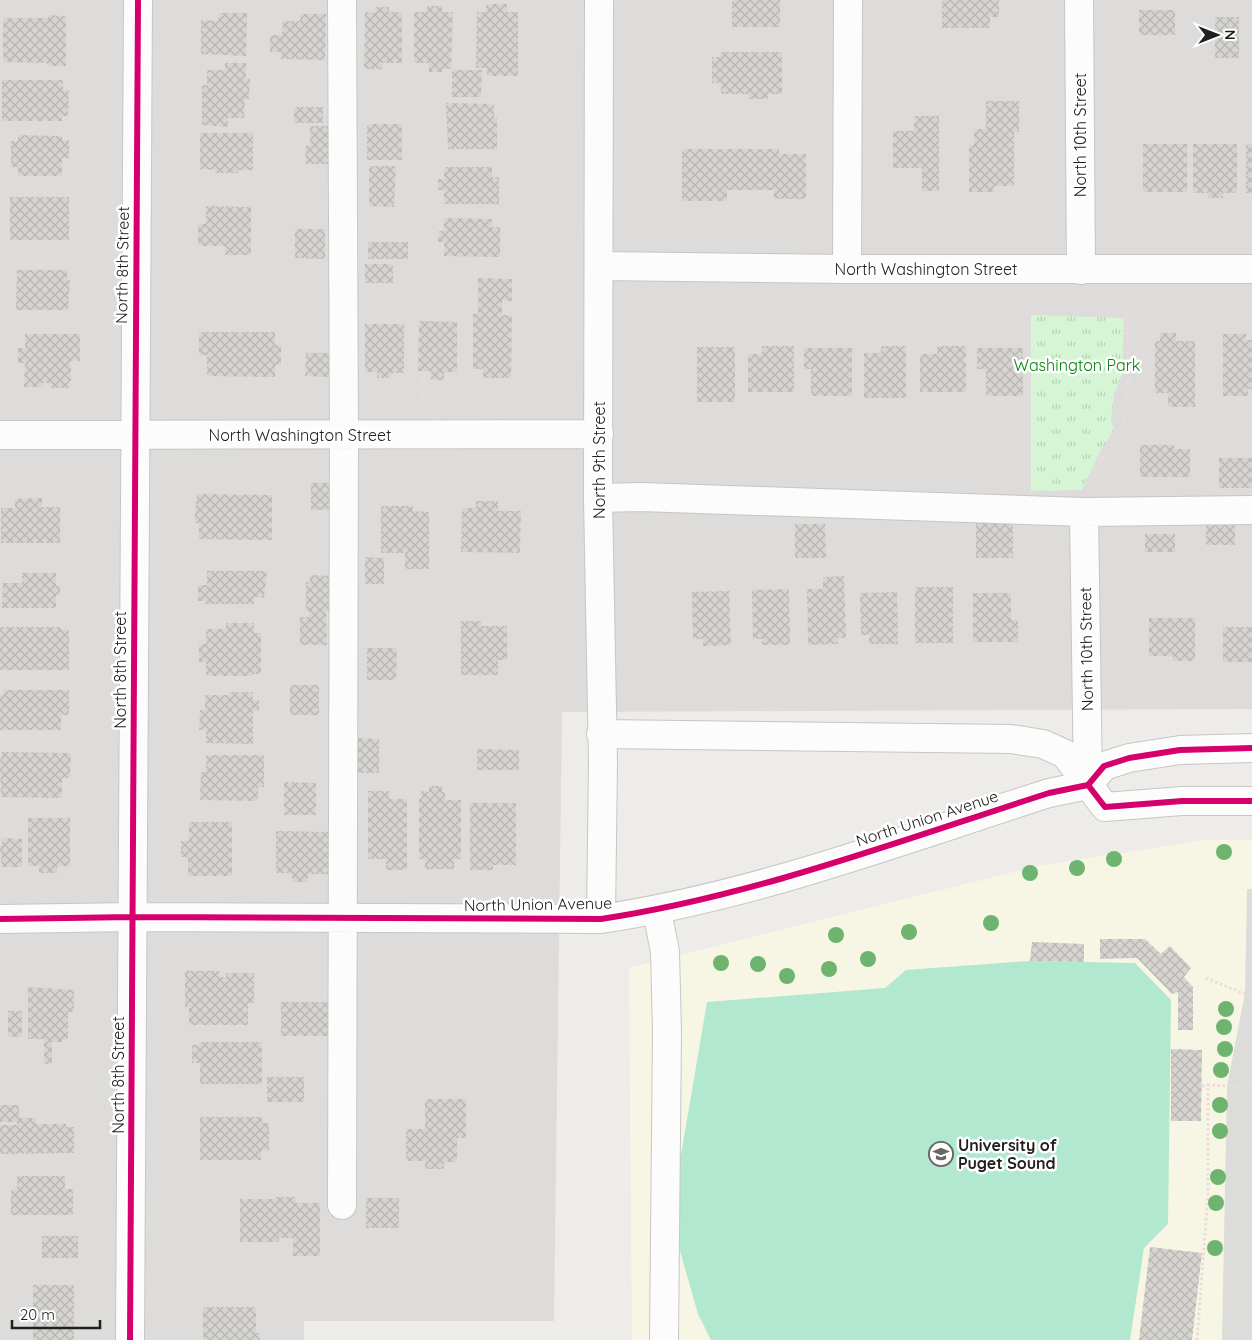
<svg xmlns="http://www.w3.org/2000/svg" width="1252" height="1340" viewBox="0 0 1252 1340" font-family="Quicksand,sans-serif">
	<defs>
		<pattern id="park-tufts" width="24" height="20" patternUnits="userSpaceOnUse" patternTransform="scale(1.25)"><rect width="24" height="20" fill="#d5f5d4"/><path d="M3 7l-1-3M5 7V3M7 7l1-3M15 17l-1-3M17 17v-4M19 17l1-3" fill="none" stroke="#b7d2b6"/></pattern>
		<pattern id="building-cross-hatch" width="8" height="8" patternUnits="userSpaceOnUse" patternTransform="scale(1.25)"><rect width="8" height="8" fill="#d6d4d1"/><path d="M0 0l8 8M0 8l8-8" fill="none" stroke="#b7b6b3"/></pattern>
	</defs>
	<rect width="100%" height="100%" fill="#eeece8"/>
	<path fill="#dddcda" d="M0,0h1252v709l-690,3 -8,609h-250v19h-304z"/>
	<path fill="#f7f6e4" d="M1205,840h47v500h-620l-3,-372 409,-102z"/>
	<path fill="#dcdcda" d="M1247,889h5v451h-30l5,-254 18,-93z"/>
	<path fill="url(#park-tufts)" d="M1031,315l93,3 -2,57 -8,19 -3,27 3,8 -16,27 -16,34 -51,1z"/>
	<path fill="#b1e8cf" d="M1030,961l105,2 36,37 -3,224 -24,24 -14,92h-419l-13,-26 -18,-63 -1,-84 28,-165 178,-14 21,-18z"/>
	<path fill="url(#building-cross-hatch)" d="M732,0h48v27h-48z
		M942,0h57v17h-9v11h-48z
		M486,4h21v8h11v64h-31v-8h-11l1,-56h9z
		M427,6h15v6h11l-2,57h-9v3h-13v-9h-15v-51h13z
		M375,7h14v5h13v51h-20v6h-18l1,-57 10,1z
		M1139,10h36v25h-36z
		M219,13h28l-1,43 -45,-2v-34l17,1z
		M300,14h26l-1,46 -44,-1v-7h-11v-17h12l1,-14h17z
		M48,15l18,1v50h-19v-3l-44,-1v-44h45z
		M1215,17h24v41h-24z
		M721,52h61v42h-14v5h-19v-5h-28v-11h-9v-26h9z
		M225,63h21v16h4l-1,20h-4l-1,19h-16v9l-26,-2v-40h5v-15h18z
		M452,70h30l-1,27h-29z
		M2,80h61v10h6l-1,26h-6v5h-60z
		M986,101h33v31h-5v54h-20v6h-25v-47h5v-16h12z
		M446,103l48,1v13h3v32h-49z
		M294,107h29v16h-29z
		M914,116h25v75h-17v-23h-29v-37h21z
		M367,124h35v36h-35z
		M310,126h24v38h-29l1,-19h4z
		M200,133h53v37h-15v3h-23v-3l-15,-1z
		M18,135l44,1v4h7v18h-7v18h-44v-9h-7v-26h7z
		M1143,144h44v48h-44z
		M1193,144h44v49h-14v5h-15v-5h-15z
		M1246,144h6v49h-6z
		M682,149h97v5h27v45h-32v-9h-47v11h-45z
		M369,166h27l-2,41 -25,-1z
		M444,167h48v10h7v27h-55v-14h-6v-11h6z
		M10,197h59v43h-59z
		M206,206l45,1v48h-26v-9h-27v-22h8z
		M444,218l48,1v8h8v30l-56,-1v-14h-6l1,-11h5z
		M295,229h30v30l-30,-1z
		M368,242h40v17h-40z
		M365,264h28v19h-28z
		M17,270h50v10h3l-2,30h-52z
		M478,278l34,1v22h-10v14h10l-1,63h-28v-9h-10v-55h5z
		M419,321l38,1v50h-13v8h-13v-9h-13z
		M365,324h39v49h-13v5h-14v-6h-12z
		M199,332h76v13h6v20h-6v12l-68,-1v-21h-8z
		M1160,333h16v8h19v66h-27v-14h-13v-52h5z
		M25,334h55v27h-9v20h-2v7h-18v-5h-8v4h-19l1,-24h-7v-15h7z
		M1223,334h23v6h6v49h-4v7h-25z
		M762,346h32v46h-46v-38h14z
		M881,346h25v52h-42v-45h17z
		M937,346h29v46h-46v-38h17z
		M697,347h38v55h-38z
		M804,348h48v48h-41v-27h-7z
		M977,348h46v48h-37v-27h-9z
		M306,353h25v24l-26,-1z
		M1140,445h34v4h16v28h-50z
		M1219,458h33v30h-33z
		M311,483h26v27h-26z
		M197,494l75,1v45l-73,-1v-16h-5z
		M42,498v9h18v36h-59v-35h14v-9z
		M476,501h22v10h23l-1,42 -59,-1 1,-44h14z
		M381,506h32v5l16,1v57h-24v-16h-24z
		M1206,515h29v30h-29z
		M976,523h37v35h-37z
		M795,524h30l1,34h-31z
		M1145,534h30v18h-30z
		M365,557l19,1v26h-19z
		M207,571h60l-3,27 -10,-1v7h-49v-3h-7v-16h9z
		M22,573h34v13h4v9h-4v13h-54l1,-25h19z
		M310,575l23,1 3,35h-10l1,34h-27v-28h9v-6h-3v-29h4z
		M844,576l2,62h-9l1,6 -30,1 -1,-56h16v-12z
		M915,587h38v56h-38z
		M789,589l1,56h-28v-6h-9l-1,-49z
		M729,591l2,54 -28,1v-7h-10l-1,-47z
		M897,592l1,52h-29v-9h-8l-1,-42z
		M973,593h38v27h7v22h-45z
		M1149,618h46v43h-22v-5h-24z
		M461,621h20v5h26v34h-9v15h-37z
		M226,623h28v10h7v41h-8v2h-47v-14h-7v-18h7v-15h20z
		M0,627h61v3h8v40h-69z
		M1223,627h29v35h-29z
		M367,648h30l-1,32h-29z
		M290,685h29v30h-29z
		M4,690h65v25h-8v15h-61v-35h4z
		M229,692h24v8h6v11h-6v33l-47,-1v-13h-7l1,-20h5v-15h24z
		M356,738l23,1v34h-23z
		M477,749l42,1v20h-42z
		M2,752l69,1 -1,25h-8v20l-61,-1 -1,-35z
		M206,755h58v32h-6v14l-58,-1 1,-28h5z
		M284,782l32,1v32h-32z
		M429,786h13v6h3v8h16v59h-7v10h-29v-10h-6v-60h2v-8l8,1z
		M368,791h21v8h18v71h-21v-11h-18z
		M470,803h46v62h-23v5h-23z
		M28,818h42v48h-13v7h-18v-7h-11z
		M189,822h43v54h-44v-19h-7v-16h8z
		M276,831l53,1v42h-21v8h-16v-9h-16z
		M2,838l20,1v28h-20l-2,-21h2z
		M1100,939h45l16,15 9,-8 21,22 -7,9 9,10v43h-15v-38l-6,2 -35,-36 -37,1z
		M1032,942l52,2v18l-54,-1z
		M185,971h34v6h7v-4h28v30h-6v22h-59v-18h-4z
		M28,987l46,3v22h-6v27h-6v3h-10v22h-8v-25h-16z
		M281,1002h53l1,34h-54z
		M8,1011h14v26h-14z
		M200,1042h62v42h-62v-21h-8v-18h8z
		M1171,1049l31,1 -1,71h-30z
		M267,1077h37v25h-37z
		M425,1099h41v39h-9v24h-13v7h-19v-8h-19v-32h19z
		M0,1105h19v13h17v6h30v3h8v26l-74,1v-29h17v-3h-17z
		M200,1117h62v6h7v28h-8v9h-61z
		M17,1176h48v13h8v26h-62v-25h6z
		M276,1197h20v6h24v53h-27v-18h-14v4h-39v-43h36z
		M366,1198h33v30h-33z
		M42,1236h36v22h-36z
		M1150,1247l52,6 -10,87h-53z
		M33,1285h41v55h-41z
		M203,1307h53v26h4v7h-57z"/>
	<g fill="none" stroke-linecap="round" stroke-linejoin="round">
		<defs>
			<path id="minor" d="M599,0l-1,498 5,264 -2,157
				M1079,0l2,270
				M599,266l248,3h405
				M847,269l1,-269
				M0,435l599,-1
				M598,498l44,-1 442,15 168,-2
				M1084,512l4,273
				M601,734l410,5 32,5 22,10 40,53 77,-6h70
				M657,911l8,41 2,80 -3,308
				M0,919l133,-2 468,2c153,-23 301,-79 448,-126l39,-8 16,-19 25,-8 51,-8 72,-2
				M342,1205l2,-770 -2,-435
				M130,1340l8,-1340"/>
		</defs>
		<use href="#minor" stroke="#c7c6c4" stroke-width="30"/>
		<path stroke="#ecdbd9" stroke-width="3" stroke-dasharray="2.5 2.5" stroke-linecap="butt" d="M423,404v-29h8
			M1088,485c8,-23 25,-39 34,-61 11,-27 5,-83 5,-113
			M1206,978l46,19
			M1202,1086l6,-1
			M1197,1340l11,-145v-110l44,2"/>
		<use href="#minor" stroke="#fcfcfc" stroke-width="28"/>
		<defs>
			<path id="cycleway" d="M1088,785l17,22 77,-6h70
				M0,919l133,-2 468,2c153,-23 301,-79 448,-126l39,-8 16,-19 25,-8 51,-8 72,-2
				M130,1340l8,-1340"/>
		</defs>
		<use href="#cycleway" stroke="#fff" stroke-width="9"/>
		<use href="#cycleway" stroke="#d6006c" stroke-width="6"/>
	</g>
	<g fill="#6eb46f">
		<circle cx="1224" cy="852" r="8"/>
		<circle cx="1114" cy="859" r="8"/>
		<circle cx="1077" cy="868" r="8"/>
		<circle cx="1030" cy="873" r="8"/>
		<circle cx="991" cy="923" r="8"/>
		<circle cx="909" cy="932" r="8"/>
		<circle cx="836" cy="935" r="8"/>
		<circle cx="868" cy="959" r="8"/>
		<circle cx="721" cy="963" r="8"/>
		<circle cx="758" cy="964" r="8"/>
		<circle cx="829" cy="969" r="8"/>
		<circle cx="787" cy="976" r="8"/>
		<circle cx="1226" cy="1009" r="8"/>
		<circle cx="1224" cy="1027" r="8"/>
		<circle cx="1225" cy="1049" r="8"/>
		<circle cx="1221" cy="1070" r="8"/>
		<circle cx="1220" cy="1105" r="8"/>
		<circle cx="1220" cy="1131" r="8"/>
		<circle cx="1218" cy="1177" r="8"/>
		<circle cx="1216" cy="1203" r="8"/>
		<circle cx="1215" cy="1248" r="8"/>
	</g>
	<defs>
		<symbol id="university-ring" viewBox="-11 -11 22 22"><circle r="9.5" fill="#fff" stroke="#686766" stroke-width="1.5"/><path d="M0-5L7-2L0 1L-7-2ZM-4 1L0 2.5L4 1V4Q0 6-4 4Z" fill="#686766"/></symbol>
	</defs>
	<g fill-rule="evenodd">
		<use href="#university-ring" x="927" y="1140" width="28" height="28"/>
	</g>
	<g text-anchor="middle" stroke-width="5" stroke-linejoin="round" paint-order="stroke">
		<g font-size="16" fill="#202020" stroke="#fff">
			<text transform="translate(1080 135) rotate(-90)" y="6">North 10th Street</text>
			<text transform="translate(122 265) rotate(-89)" y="6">North 8th Street</text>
			<text x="926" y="275">North Washington Street</text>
			<text x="300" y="441">North Washington Street</text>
			<text transform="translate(599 460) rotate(-90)" y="6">North 9th Street</text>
			<text transform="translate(1086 649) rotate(-91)" y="6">North 10th Street</text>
			<text transform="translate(120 670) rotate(-90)" y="6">North 8th Street</text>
			<text transform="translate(927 818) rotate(-18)" y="6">North Union Avenue</text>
			<text transform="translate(538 904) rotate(-1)" y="6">North Union Avenue</text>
			<text transform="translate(118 1075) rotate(-90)" y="6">North 8th Street</text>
		</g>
		<g font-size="16" fill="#05860c" stroke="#fff">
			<text x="1077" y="371">Washington Park</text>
		</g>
		<g font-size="16" font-weight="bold" fill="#202020" stroke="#fff" text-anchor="start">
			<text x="958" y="1151">University of<tspan x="958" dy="18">Puget Sound</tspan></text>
		</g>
	</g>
	<g transform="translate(1217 35) rotate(90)" stroke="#ffffff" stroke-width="4" paint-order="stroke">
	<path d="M0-4L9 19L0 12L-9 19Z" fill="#202020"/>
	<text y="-8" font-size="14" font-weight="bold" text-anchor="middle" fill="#202020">N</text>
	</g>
	<path d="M12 1320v8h88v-8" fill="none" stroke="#202020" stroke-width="2.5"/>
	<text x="20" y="1320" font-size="15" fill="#202020" stroke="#ffffff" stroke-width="4" paint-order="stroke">20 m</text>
</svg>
